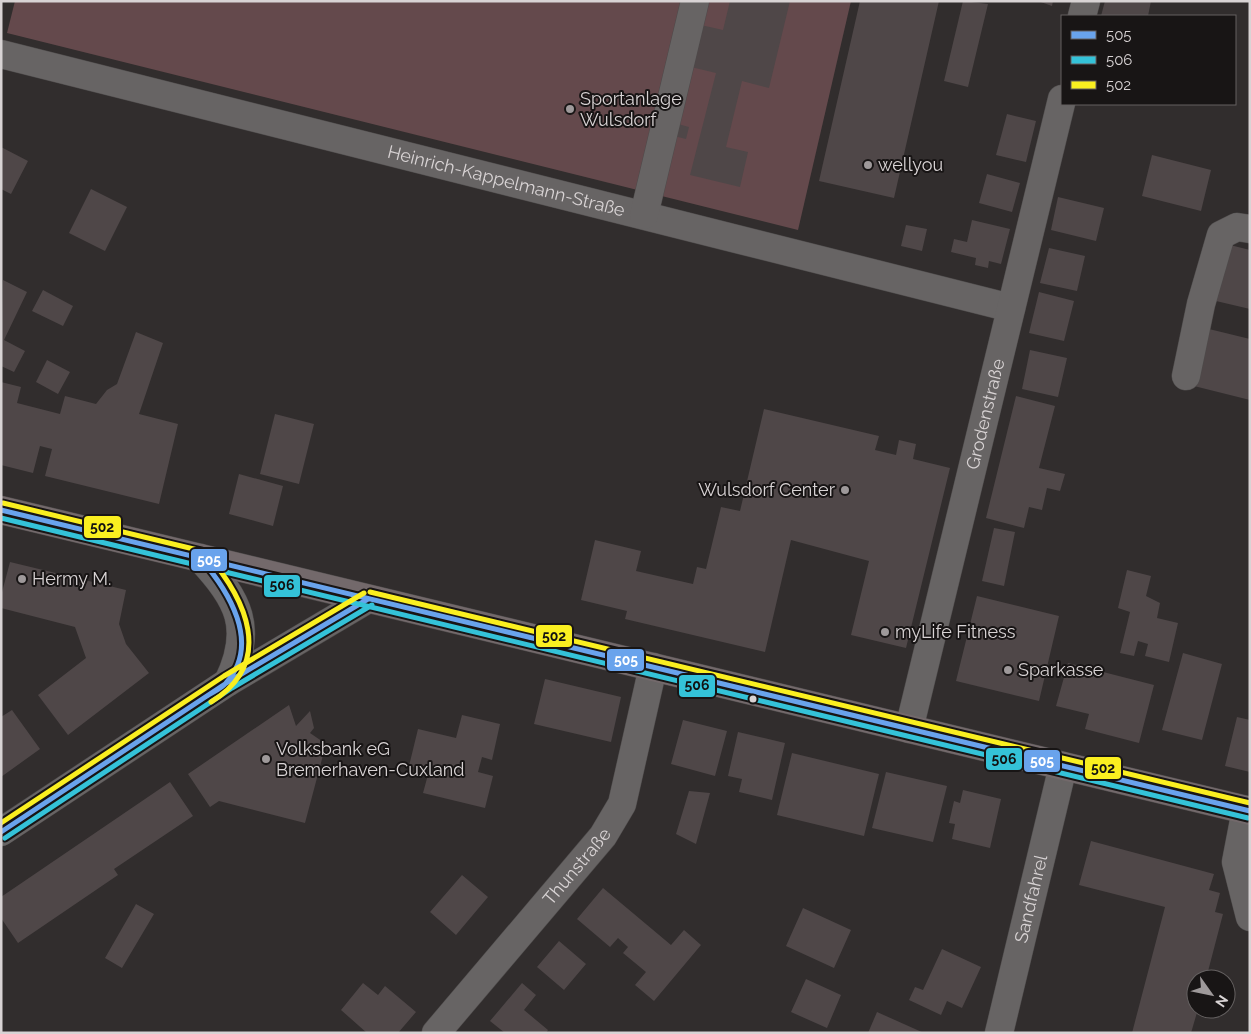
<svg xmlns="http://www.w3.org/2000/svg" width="1251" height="1034" viewBox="0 0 1251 1034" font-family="Raleway,sans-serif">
	<rect width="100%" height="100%" fill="#312d2d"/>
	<path fill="#64494c" d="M15,1h836l-53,229 -791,-197z"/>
	<path fill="#4f4748" d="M730,1h60l-21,87 -27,-7 -16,66 22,5 -8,35 -50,-12 26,-102 -25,-6 10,-42 22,5z
		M860,1h79l-45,197 -75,-17z
		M963,1l25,3 -20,83 -24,-6z
		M1038,1h15l-1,5z
		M1105,1h46l-3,15h-47z
		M1007,114l29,7 -10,41 -30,-7z
		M678,124l11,3 -3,12 -12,-3z
		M1,147l27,14 -17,33 -10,-5z
		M1152,155l59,15 -10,41 -59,-15z
		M987,174l33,9 -8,29 -33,-9z
		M91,189l36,18 -22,44 -36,-18z
		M1058,197l46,11 -8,33 -45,-11z
		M972,220l38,9 -9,35 -12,-3 -1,7 -13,-3 1,-7 -25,-6 3,-13 13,3z
		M906,225l21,4 -5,22 -21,-5z
		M1230,245l20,5v59l-34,-8z
		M1049,248l36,8 -8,35 -37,-8z
		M3,280l24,12 -23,48 21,11 -11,21 -13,-6z
		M43,290l30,16 -10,20 -31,-15z
		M1039,292l35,9 -10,40 -35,-8z
		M1209,329l41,10v61l-56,-14z
		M136,332l27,11 -24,71 39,10 -19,80 -114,-28 7,-27 -12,-3 -7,27 -32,-8v-83l20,5 -4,16 43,11 5,-18 31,8 11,-14 10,-6z
		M1030,350l37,8 -9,39 -36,-8z
		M47,360l23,12 -12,22 -22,-12z
		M1016,396l39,10 -16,62 26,6 -5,17 -13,-3 -5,22 -13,-3 -5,21 -38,-10z
		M764,409l115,27 -4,14 21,5 3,-15 17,4 -3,15 37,9 -44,180 -55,-13 18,-74 -78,-21 -26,112 -140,-33 2,-8 -46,-11 14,-60 46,11 -5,20 57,13 4,-17 9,2 15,-62 19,4z
		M275,414l39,10 -15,60 -39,-10z
		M239,474l44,12 -10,40 -44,-12z
		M994,528l21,4 -11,54 -22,-5z
		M10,562l116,28 -7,34 7,20 23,29 -81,62 -30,-40 48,-37 -11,-31 -74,-19v-12z
		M1127,570l24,6 -5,20 14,7 -3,15 21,5 -9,39 -24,-6 3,-12 -10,-3 -4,15 -14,-3 10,-41 -12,-4z
		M977,596l82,20 -20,85 -83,-20z
		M1183,653l39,11 -20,76 -40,-10z
		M1068,663l86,22 -15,58 -54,-14 4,-15 -33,-8z
		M545,679l76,18 -10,45 -77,-18z
		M289,705l7,21 14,-15 4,17 -4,5 16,11 -21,79 -86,-22 -9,6 -22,-33z
		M12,710l28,39 -39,28v-60z
		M462,715l38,9 -8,36 -10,-3 -4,15 15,4 -8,32 -62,-15 6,-22 -20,-5 9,-37 38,9z
		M1237,717l13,3v52l-25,-6z
		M683,720l44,11 -12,45 -44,-12z
		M738,732l47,11 -13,57 -33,-8 3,-13 -14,-3z
		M792,753l87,21 -15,62 -87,-21z
		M886,772l61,14 -14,56 -61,-14z
		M170,782l23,34 -79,53 4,6 -100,68 -17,-25v-21z
		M963,790l38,9 -11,49 -38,-9 3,-15 -6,-1 5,-22 6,2z
		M689,791l21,2 -14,51 -20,-10z
		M1091,841l123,33 -5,16 11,3 -5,19 8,2 -17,65h-10l2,30 -7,24h-59l33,-126 -86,-22z
		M462,875l26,22 -32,38 -26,-23z
		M603,888l68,57 13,-15 17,15 -47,56 -19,-16 11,-13 -23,-19 5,-6 -10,-9 -8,9 -33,-28z
		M136,904l18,10 -32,54 -17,-10z
		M803,908l48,22 -17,38 -48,-22z
		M559,941l27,23 -22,26 -27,-23z
		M942,949l39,18 -19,41 -15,-7 -6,14 -32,-15 6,-13 8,3z
		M806,979l35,16 -14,33 -36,-16z
		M363,983l15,12 7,-9 31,26 -18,21h-31l-26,-23z
		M522,983l14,12 -12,15 24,20 -2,3h-41l-15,-12z
		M877,1012l47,21h-56z"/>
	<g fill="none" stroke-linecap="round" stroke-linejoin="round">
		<defs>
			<g id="minor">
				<path d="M1082,16l4,-15"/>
				<path id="s1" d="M1,54l1010,254"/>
				<path d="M644,215l51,-214"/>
				<path d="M1186,376l15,-72 20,-69 16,-8 13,2"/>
				<path d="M200,558c39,42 54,70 28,124"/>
				<path id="s2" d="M909,729l153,-630"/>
				<path d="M1246,810l-10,52 14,55"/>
				<path d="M1,832l227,-150 140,-83"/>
				<path id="s3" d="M436,1033l167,-197 19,-32 31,-137"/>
				<path id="s4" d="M999,1033l64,-267"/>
			</g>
			<path id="major" d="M1,510l1249,301"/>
		</defs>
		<use href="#minor" stroke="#4e4b4b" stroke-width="29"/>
		<use href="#major" stroke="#4e4b4b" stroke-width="29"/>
		<use href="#minor" stroke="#676464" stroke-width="28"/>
		<use href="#major" stroke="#73696b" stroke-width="28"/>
		<defs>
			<path id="bus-1" d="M1,510l1249,301
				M200,558c28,32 62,85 26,125 -5,6 -13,9 -19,13
				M1,832l227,-150 140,-83"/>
			<path id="bus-2" d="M1,518l1247,300
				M5,838l227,-150 140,-83"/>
			<path id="bus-3" d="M3,503l199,48
				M206,553c40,46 70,109 5,149
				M370,592l880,211
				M1,823l223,-147 140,-83"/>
		</defs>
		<use href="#bus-1" stroke="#181515" stroke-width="9"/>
		<use href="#bus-2" stroke="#181515" stroke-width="9"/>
		<use href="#bus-3" stroke="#181515" stroke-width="9"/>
		<use href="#bus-1" stroke="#69a3ec" stroke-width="5"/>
		<use href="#bus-2" stroke="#34c2d8" stroke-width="5"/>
		<use href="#bus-3" stroke="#faef20" stroke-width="5"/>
	</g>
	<g fill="#9e999a" stroke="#181515" stroke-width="2">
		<circle cx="570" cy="109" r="5"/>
		<circle cx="868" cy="165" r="5"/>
		<circle cx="845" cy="490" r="5"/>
		<circle cx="22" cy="579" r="5"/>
		<circle cx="885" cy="632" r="5"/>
		<circle cx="1008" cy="670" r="5"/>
		<circle cx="266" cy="759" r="5"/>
	</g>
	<circle fill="#d8d3d4" stroke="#181515" stroke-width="2" cx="753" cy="699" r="4.5"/>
	<g text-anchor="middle" stroke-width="4" stroke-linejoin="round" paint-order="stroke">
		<g font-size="18" fill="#d8d3d4" stroke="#181515" text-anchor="start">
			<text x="580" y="105">Sportanlage<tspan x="580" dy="21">Wulsdorf</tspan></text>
			<text x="878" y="171">wellyou</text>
			<text x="835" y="496" text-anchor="end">Wulsdorf Center</text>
			<text x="32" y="585">Hermy M.</text>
			<text x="895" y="638">myLife Fitness</text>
			<text x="1018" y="676">Sparkasse</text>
			<text x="276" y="755">Volksbank eG<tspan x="276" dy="21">Bremerhaven-Cuxland</tspan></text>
		</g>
		<g font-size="18" fill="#d8d3d4" stroke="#181515">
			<text dy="6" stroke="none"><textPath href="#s1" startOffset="521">Heinrich-Kappelmann-Straße</textPath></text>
			<text dy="6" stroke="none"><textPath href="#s2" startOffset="324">Grodenstraße</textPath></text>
			<text dy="6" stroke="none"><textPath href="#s3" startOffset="218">Thunstraße</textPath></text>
			<text dy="6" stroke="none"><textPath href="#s4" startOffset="138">Sandfahrel</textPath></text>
		</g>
	</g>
	<g stroke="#181515" stroke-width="2">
		<rect x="83" y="515" width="39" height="24" rx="5" fill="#faef20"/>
		<rect x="190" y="548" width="38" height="24" rx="5" fill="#69a3ec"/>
		<rect x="263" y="574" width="38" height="24" rx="5" fill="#34c2d8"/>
		<rect x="535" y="624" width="38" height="24" rx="5" fill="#faef20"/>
		<rect x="606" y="648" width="39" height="24" rx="5" fill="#69a3ec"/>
		<rect x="678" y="674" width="38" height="24" rx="5" fill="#34c2d8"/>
		<rect x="985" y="747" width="38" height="24" rx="5" fill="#34c2d8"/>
		<rect x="1023" y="749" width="38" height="24" rx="5" fill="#69a3ec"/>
		<rect x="1084" y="756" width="38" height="24" rx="5" fill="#faef20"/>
	</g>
	<g font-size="14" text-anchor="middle" font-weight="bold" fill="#fff">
		<text x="209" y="565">505</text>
		<text x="626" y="665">505</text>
		<text x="1042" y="766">505</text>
	</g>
	<g font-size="14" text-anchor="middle" font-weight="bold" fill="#111">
		<text x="102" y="532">502</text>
		<text x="282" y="590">506</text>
		<text x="554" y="641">502</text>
		<text x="697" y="690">506</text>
		<text x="1004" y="764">506</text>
		<text x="1103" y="773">502</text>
	</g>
	<rect width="1251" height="1034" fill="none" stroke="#d8d3d4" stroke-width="5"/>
	<rect x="1061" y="15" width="175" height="90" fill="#181515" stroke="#656161"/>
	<rect x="1071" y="31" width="25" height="8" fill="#69a3ec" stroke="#656161"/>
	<text x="1106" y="40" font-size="15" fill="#d8d3d4">505</text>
	<rect x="1071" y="56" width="25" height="8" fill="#34c2d8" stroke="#656161"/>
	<text x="1106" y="65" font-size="15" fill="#d8d3d4">506</text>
	<rect x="1071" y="81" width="25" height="8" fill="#faef20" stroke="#656161"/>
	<text x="1106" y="90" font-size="15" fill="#d8d3d4">502</text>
	<g transform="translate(1211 994) rotate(123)"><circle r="24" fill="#181515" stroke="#656161"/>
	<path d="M0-4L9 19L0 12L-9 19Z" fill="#9e999a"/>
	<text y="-8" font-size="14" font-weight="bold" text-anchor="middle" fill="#d8d3d4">N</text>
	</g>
</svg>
